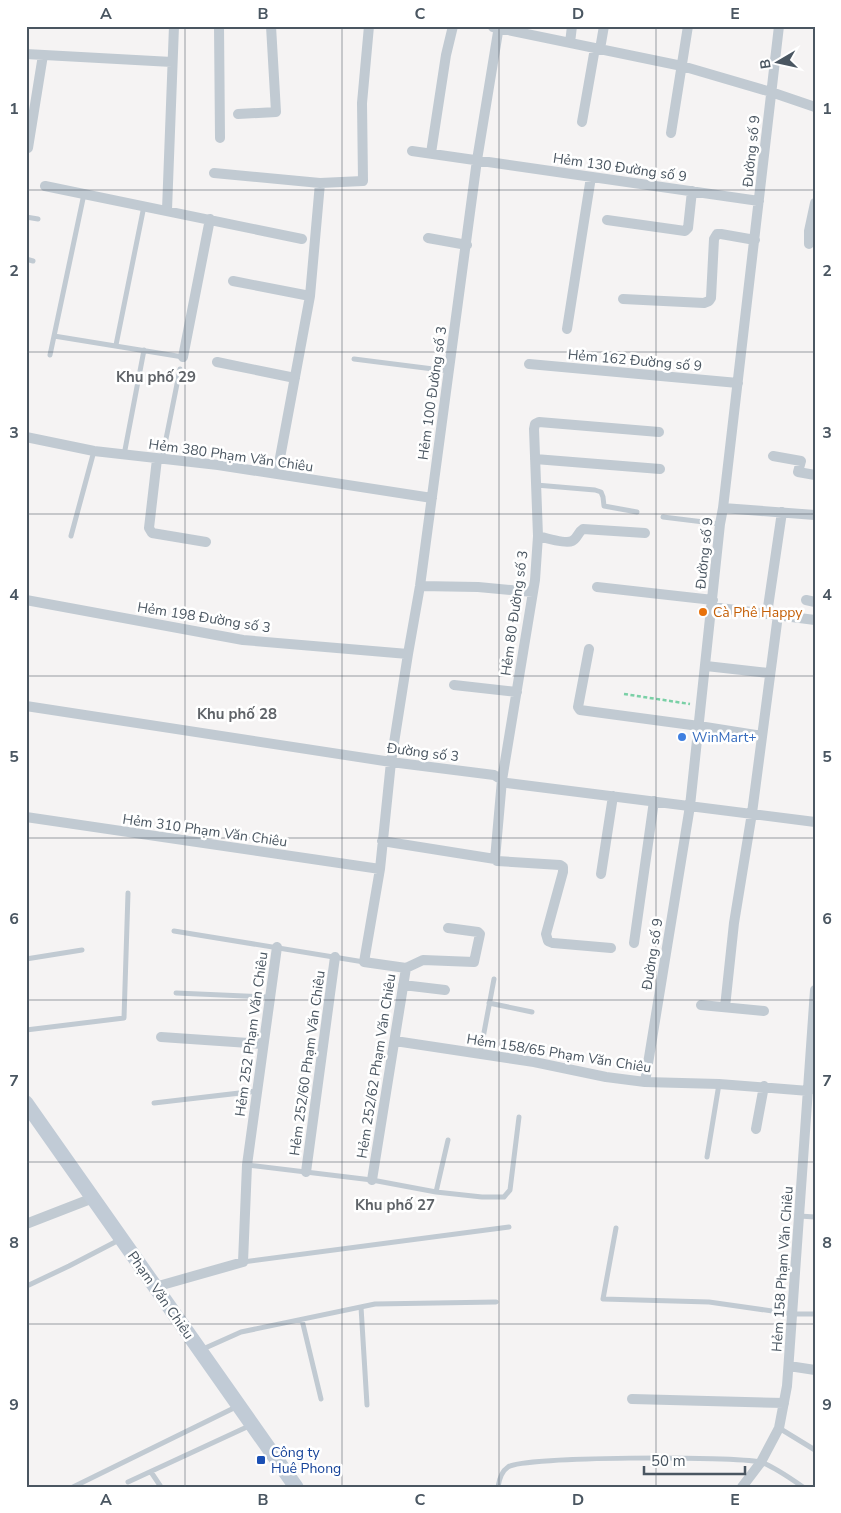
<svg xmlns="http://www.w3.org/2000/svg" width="841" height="1513" viewBox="0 0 841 1513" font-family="'Nunito Sans',sans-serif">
	<rect width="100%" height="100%" fill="#f5f3f3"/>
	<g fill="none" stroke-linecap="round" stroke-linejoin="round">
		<path stroke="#7ad0a6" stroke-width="2.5" stroke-dasharray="4 2.5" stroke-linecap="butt" d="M624,694l66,10"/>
		<path stroke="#c1cad2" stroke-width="5" d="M26,217l12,2
			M26,259l7,2
			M54,336l129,21
			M116,345l28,-139
			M50,355l34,-161
			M354,359l95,12
			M124,455l20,-105
			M162,459l18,-90
			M536,485l59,5 6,2 2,5 1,9 33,6
			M663,517l57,7
			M71,536l23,-85
			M174,931l190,31
			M26,959l56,-9
			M176,993l93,4
			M489,1003l43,9
			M26,1030l98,-12 4,-125
			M480,1054l14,-75
			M154,1103l103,-12
			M707,1157l12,-73
			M247,1165l125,15 64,12 46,5h22l6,-7 9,-73
			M436,1192l12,-52
			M799,1216l16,1
			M616,1228l-13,71 106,3 84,12h22
			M243,1262l266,-35
			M29,1285l40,-19 52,-27
			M361,1307l6,98
			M302,1320l19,79
			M203,1349l38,-17 134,-28 121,-2
			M779,1428l36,22
			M151,1472l10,15
			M128,1482l121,-56
			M73,1487l165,-81
			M498,1487c1,-7 4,-16 10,-20 15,-11 227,-11 252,-5 11,3 33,18 43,25"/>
		<path stroke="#c1cad2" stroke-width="10" d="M219,26l1,112
			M493,27l189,39 89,26 44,15
			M570,43l2,-17
			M600,49l4,-23
			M26,54l146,8
			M238,114l38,-2 -5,-86
			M582,122l13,-74
			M671,133l17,-107
			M28,148l15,-93
			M412,151l347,50
			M431,153l15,-98 7,-29
			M214,173l106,10 43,-2 -1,-78 7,-77
			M45,186l257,53
			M167,210l7,-184
			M607,220l78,11 3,-3 4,-37
			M428,238l39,7
			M809,244v-13l6,-28
			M233,281l77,15
			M623,299l81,4 5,-2 2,-3 3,-59 3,-5h4l34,6
			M567,329l24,-152
			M183,357l27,-138
			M217,362l78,16
			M529,364l209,19
			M26,437l68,14 124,14 214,33
			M773,456l28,5 -3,11 17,3
			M157,459l-8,69 3,5 54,9
			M535,459l125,10
			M277,474l33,-178 10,-113
			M723,508l92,7
			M538,536c7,2 28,8 34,5 5,-2 6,-9 11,-12l62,4
			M420,586l58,1 55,5
			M597,587l116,13
			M26,600l217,40 165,14
			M806,600l9,2
			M712,607l103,13
			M767,614l15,-102
			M589,649l-11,58 2,3 119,16 63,10
			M706,666l63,7
			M454,685l63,7
			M26,706l365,56 103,13 13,8 308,39
			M26,817l354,52
			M382,841l113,18
			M601,874l12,-78
			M634,943l20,-142
			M611,948l-58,-5 -5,-2 -2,-7 17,-62v-5l-3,-2 -63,-4 -2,-2 7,-79 33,-200 3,-44 -4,-107 1,-5 4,-2 120,10
			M406,968l17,-8 51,2 6,-28 -2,-2 -30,-4
			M403,985l42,5
			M701,1005l63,6
			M725,1007l9,-84 18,-110 26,-198
			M161,1037l102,7
			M395,1041l139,21 72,15 39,5 74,2 90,7
			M645,1082l45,-276 30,-282 3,-16 56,-482
			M756,1129l8,-43
			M306,1172l29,-215
			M372,1180l34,-212 -42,-6 16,-93 11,-107 17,-108 12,-68 57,-426 22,-134
			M26,1224l67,-26
			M155,1287l88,-25 4,-97 30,-218
			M789,1366l26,4
			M632,1399l152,4
			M742,1487l19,-25 18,-34 8,-42 28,-396"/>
		<path stroke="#c1cbd6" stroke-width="15" d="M26,1103l270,384"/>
	</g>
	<path fill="none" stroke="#4a5661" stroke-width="1" stroke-opacity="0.55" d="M185,26v1461M342,26v1461M499,26v1461M656,26v1461M26,190h789M26,352h789M26,514h789M26,676h789M26,838h789M26,1000h789M26,1162h789M26,1324h789"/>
	<circle fill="#e8710a" stroke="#fff" stroke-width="2" cx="703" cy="612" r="5"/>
	<circle fill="#3f7fe0" stroke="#fff" stroke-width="2" cx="682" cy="737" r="5"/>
	<rect fill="#1a4fb4" stroke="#fff" stroke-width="2" x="256" y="1455" width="10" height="10" rx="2.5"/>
	<g text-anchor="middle" stroke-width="5" stroke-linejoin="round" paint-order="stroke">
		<g font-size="14" fill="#4a5661" stroke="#fff">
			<text transform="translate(751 151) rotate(-84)" y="5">Đường số 9</text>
			<text transform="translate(620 167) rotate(8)" y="5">Hẻm 130 Đường số 9</text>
			<text transform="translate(635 360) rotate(5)" y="5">Hẻm 162 Đường số 9</text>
			<text transform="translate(432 393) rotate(-82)" y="5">Hẻm 100 Đường số 3</text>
			<text transform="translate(231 455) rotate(8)" y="5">Hẻm 380 Phạm Văn Chiêu</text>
			<text transform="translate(704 553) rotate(-84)" y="5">Đường số 9</text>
			<text transform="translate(514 613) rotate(-82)" y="5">Hẻm 80 Đường số 3</text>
			<text transform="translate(204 617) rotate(9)" y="5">Hẻm 198 Đường số 3</text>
			<text transform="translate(423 752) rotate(7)" y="5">Đường số 3</text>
			<text transform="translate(205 830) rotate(8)" y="5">Hẻm 310 Phạm Văn Chiêu</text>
			<text transform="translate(652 954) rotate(-81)" y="5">Đường số 9</text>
			<text transform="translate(251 1034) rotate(-82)" y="5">Hẻm 252 Phạm Văn Chiêu</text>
			<text transform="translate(559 1053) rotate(9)" y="5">Hẻm 158/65 Phạm Văn Chiêu</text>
			<text transform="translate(307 1063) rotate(-82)" y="5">Hẻm 252/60 Phạm Văn Chiêu</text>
			<text transform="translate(376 1066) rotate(-81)" y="5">Hẻm 252/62 Phạm Văn Chiêu</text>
			<text transform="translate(782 1269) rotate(-86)" y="5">Hẻm 158 Phạm Văn Chiêu</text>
			<text transform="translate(161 1295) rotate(55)" y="5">Phạm Văn Chiêu</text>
		</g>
		<g font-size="14" fill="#c56008" stroke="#fff" text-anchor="start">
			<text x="713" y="617">Cà Phê Happy</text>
		</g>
		<g font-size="14" fill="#366cbe" stroke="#fff" text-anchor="start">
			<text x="692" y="742">WinMart+</text>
		</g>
		<g font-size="14" fill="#164399" stroke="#fff" text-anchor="start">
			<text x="271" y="1457">Công ty<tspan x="271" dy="16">Huê Phong</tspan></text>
		</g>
		<g font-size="15" font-weight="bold" fill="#5f6368" stroke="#fff">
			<text x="156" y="382">Khu phố 29</text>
			<text x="237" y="719">Khu phố 28</text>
			<text x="395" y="1210">Khu phố 27</text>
		</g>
	</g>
	<rect width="841" height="1513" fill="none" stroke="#ffffff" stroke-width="55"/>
	<g transform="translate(778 62) rotate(261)" stroke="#ffffff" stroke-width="4" paint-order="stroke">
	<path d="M0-4L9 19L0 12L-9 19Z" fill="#4a5661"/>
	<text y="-8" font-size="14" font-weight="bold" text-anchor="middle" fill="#4a5661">B</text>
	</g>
	<path d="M644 1466v8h101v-8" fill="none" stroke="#4a5661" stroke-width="2.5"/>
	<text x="651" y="1466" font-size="15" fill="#4a5661" stroke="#ffffff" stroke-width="4" paint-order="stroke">50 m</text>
	<rect x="28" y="28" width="786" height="1458" fill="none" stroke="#4a5661" stroke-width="2"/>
	<g font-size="16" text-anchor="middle" font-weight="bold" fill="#4a5661">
		<text x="106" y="19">A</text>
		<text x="263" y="19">B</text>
		<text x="420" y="19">C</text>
		<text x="578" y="19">D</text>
		<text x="735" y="19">E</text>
		<text x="14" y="114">1</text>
		<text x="827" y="114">1</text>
		<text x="14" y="276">2</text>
		<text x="827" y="276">2</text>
		<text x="14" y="438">3</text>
		<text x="827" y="438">3</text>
		<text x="14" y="600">4</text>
		<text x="827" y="600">4</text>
		<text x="14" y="762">5</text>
		<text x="827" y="762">5</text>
		<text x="14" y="924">6</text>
		<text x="827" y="924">6</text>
		<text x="14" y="1086">7</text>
		<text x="827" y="1086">7</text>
		<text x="14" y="1248">8</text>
		<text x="827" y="1248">8</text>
		<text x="14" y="1410">9</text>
		<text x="827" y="1410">9</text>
		<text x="106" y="1505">A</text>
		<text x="263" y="1505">B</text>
		<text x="420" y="1505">C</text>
		<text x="578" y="1505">D</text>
		<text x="735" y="1505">E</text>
	</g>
</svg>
